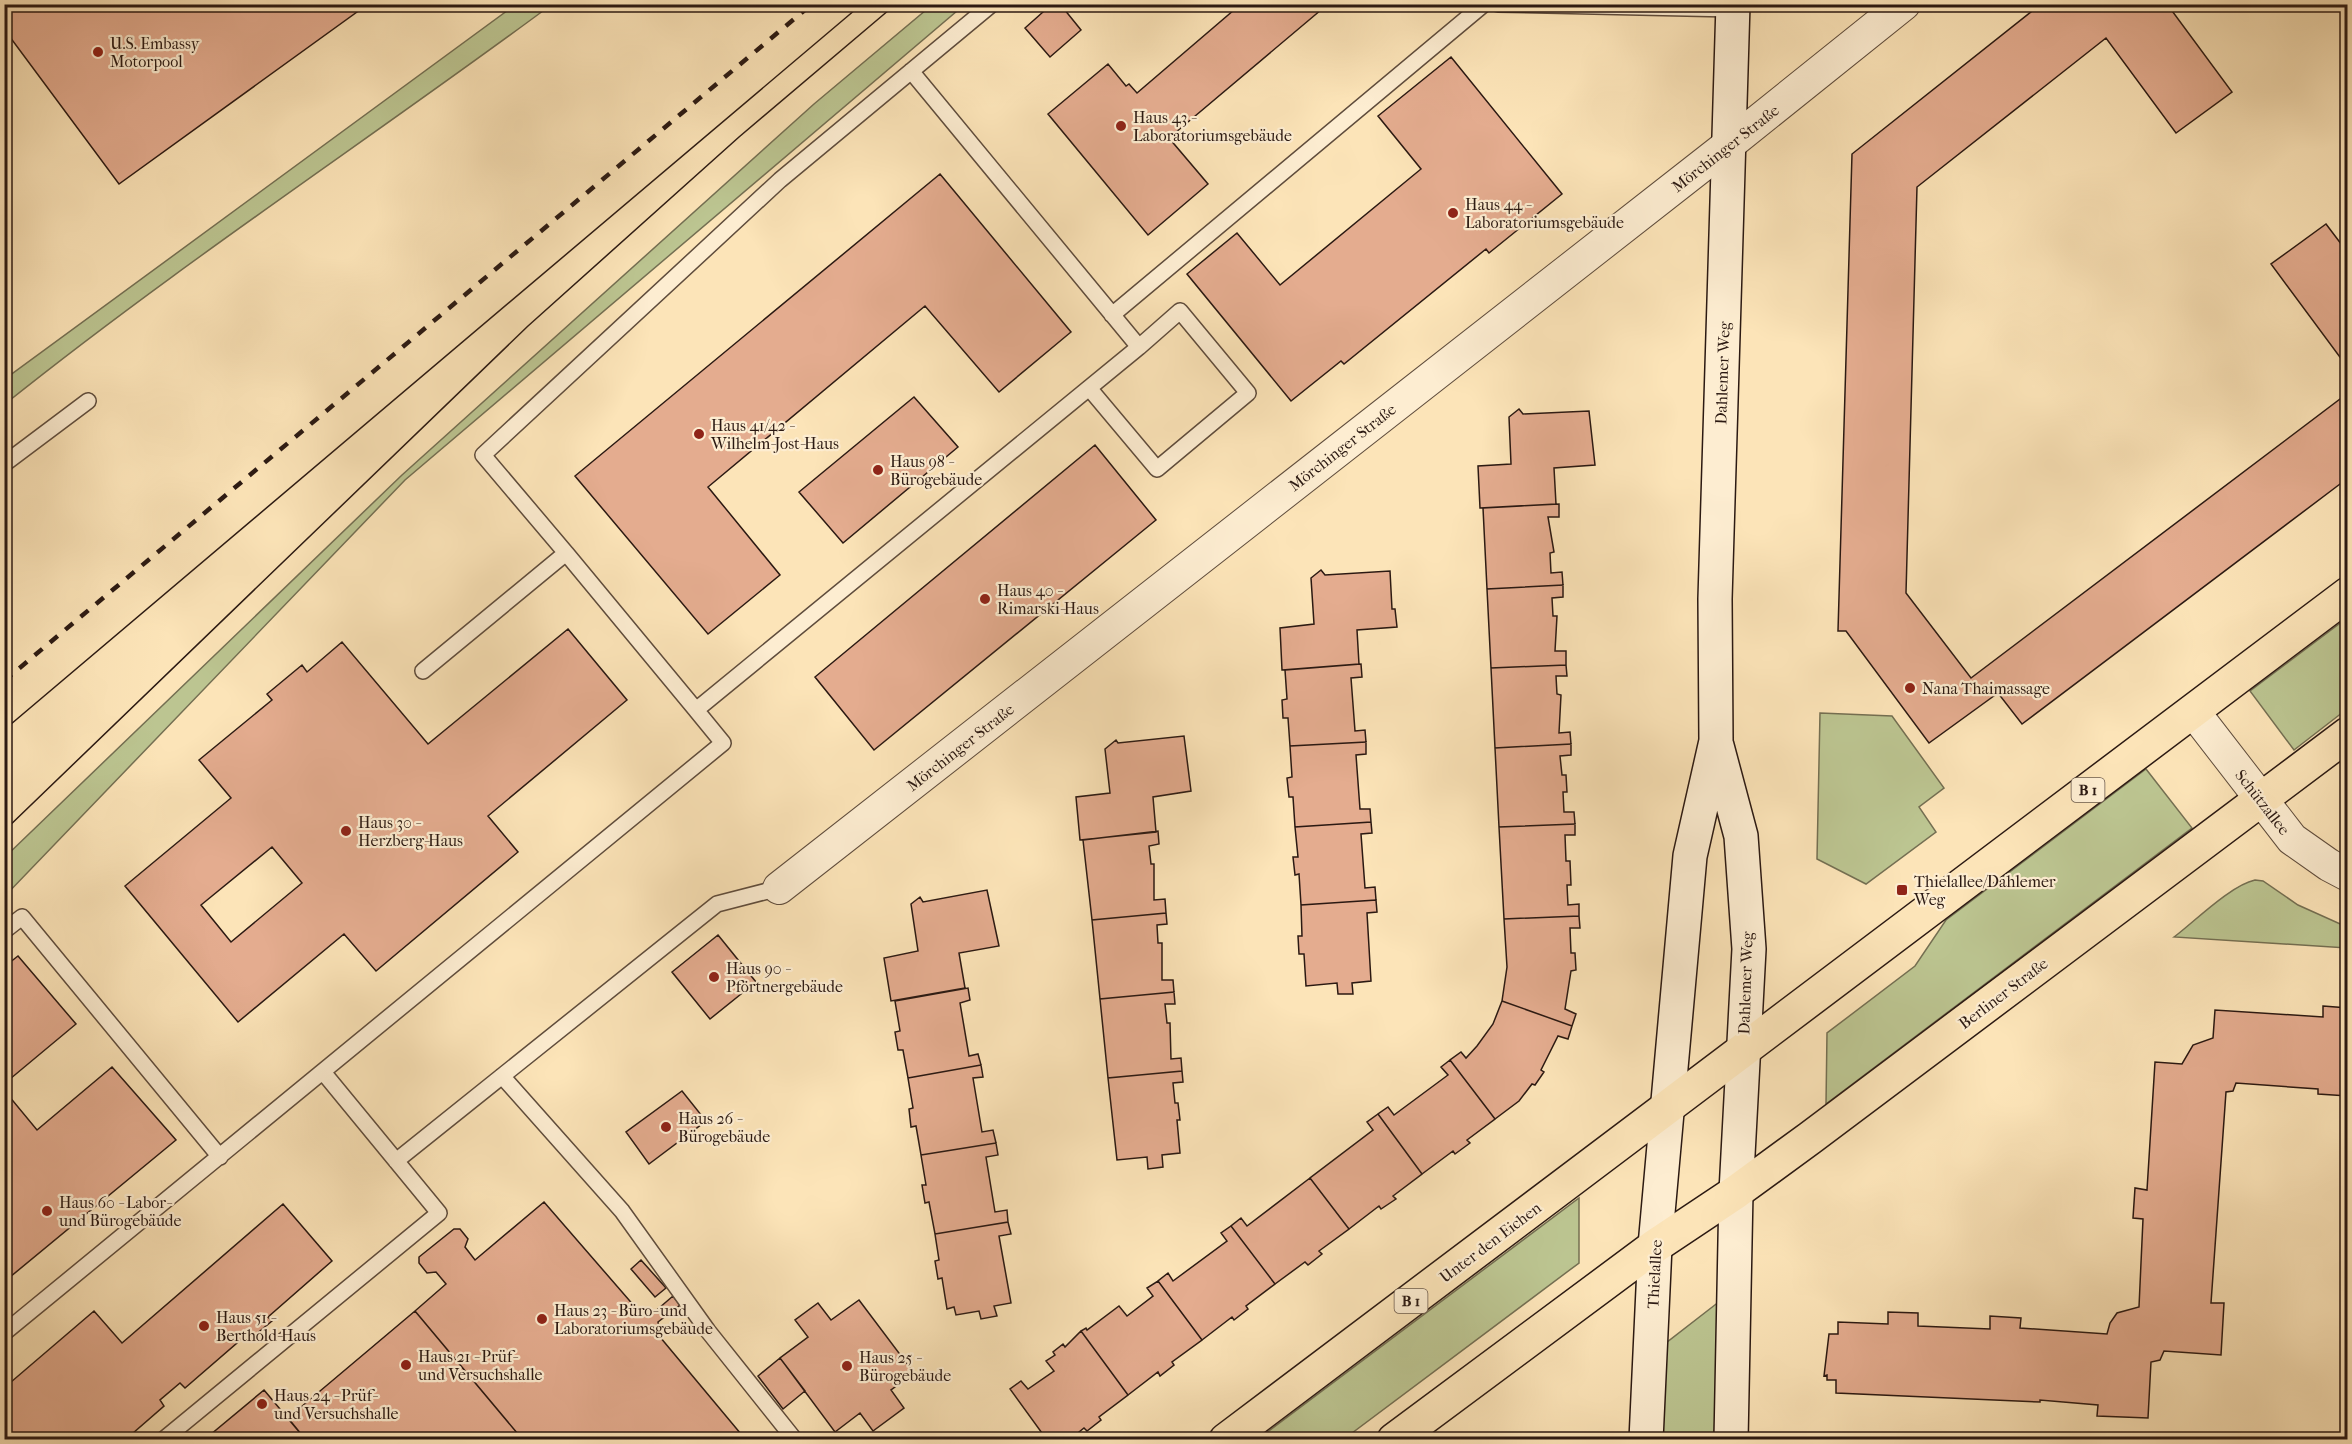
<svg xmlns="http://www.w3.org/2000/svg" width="2352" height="1444" viewBox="0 0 2352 1444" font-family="'IM FELL French Canon',serif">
	<rect width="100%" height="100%" fill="#fce4b8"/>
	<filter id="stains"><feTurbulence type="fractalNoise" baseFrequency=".00333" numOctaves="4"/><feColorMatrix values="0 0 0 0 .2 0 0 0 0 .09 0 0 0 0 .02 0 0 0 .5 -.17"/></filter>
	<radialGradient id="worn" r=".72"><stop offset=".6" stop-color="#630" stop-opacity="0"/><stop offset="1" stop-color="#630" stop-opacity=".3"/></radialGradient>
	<path fill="#bcc591" stroke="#746f52" stroke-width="1.5" d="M515,5h36c-181,134 -370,258 -546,399v-25z
		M932,5h32l-559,475 -400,416v-39l397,-382 412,-371z
		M2347,618v91l-53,41 -44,-59z
		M1820,713l72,3 52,72 -25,19 17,25 -70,52 -49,-25z
		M2146,769l46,59 -366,276 1,-71 88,-67 31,-46z
		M2255,880l8,1 35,24 49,22v21l-173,-11c20,-15 57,-52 81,-57z
		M1579,1198v65l-235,176h-86z
		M1720,1301l-6,138 -52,1 4,-97z"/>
	<path fill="#e4ac8f" stroke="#2b1912" stroke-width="1.5" fill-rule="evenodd" d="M4,4h364l-249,180 -115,-155z
		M1052,4h8l21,26 -31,27 -25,-29z
		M1241,4h87l-159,134 39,46 -60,51 -100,-121 60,-50 18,22 3,-2 8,9z
		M2041,4h126l65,88 -56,41 -70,-95 -189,149 -11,406 65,85 377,-285v85l-326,246 -24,-31 -69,50 -83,-112h-8l14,-477z
		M1451,57l111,137 -73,59 -3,-4 -142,115 -3,-3 -50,40 -104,-127 50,-41 43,52 141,-116 -43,-53z
		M940,174l131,158 -72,60 -74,-86 -217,181 72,88 -72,59 -133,-158z
		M2326,224l22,29v115l-77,-104z
		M914,397l44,50 -115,96 -44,-51z
		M1519,409l4,5 66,-3 6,54 -41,3 2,36 -76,4 -2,-42 33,-2 -2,-47z
		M1095,445l61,75 -282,230 -59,-73z
		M1559,504v13h-11l6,35 -4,1 1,20 11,-1 1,13 -76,4 -4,-81z
		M1321,570l4,5 65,-4 2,38h3l2,18 -40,3 2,34 -77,6 -2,-42 34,-4 -3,-46z
		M1563,585v12l-11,1 1,18h4l-2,35h11v14l-75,3 -4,-79z
		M568,629l59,71 -139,116 30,36 -142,119 -32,-37 -106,88 -113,-136 106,-88 -32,-38 73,-60 -5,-6 35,-29 5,7 35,-30 86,102zM272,847l30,36 -71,59 -30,-37z
		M1361,664l1,13 -11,1 4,53 10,-1 1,12 -76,4 -2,-28h-5l-1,-18 5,-1 -2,-29z
		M1566,665l1,11h-11l1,18 4,1 -2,38 11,-1 1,12 -76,4 -4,-80z
		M1184,736l7,55 -38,6 3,35 -76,8 -4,-43 34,-4 -5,-44 11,-9 2,3z
		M1366,742v12l-10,1 4,54h10l1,13 -76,5 -2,-30h-4l-2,-19 5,-1 -2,-31z
		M1571,744v11l-11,1 2,19h4l1,17h-4l1,20h10l1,12 -76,3 -4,-79z
		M1371,822l1,11 -11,1 4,54 10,-1 1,13 -75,5 -2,-31 -4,1 -2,-18h5l-3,-30z
		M1575,824v11h-10l1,26h4l1,24h-4l1,20 11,-1v12l-75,3 -5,-92z
		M1158,831l1,13 -10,2 2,18h3v36l11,-1 1,14 -74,7 -9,-80z
		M987,890l12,56 -40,7 6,35 -74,13 -7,-43 34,-7 -7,-47 9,-7 3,5z
		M1376,900l1,12 -10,1 4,68 -19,2 1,11h-15l-1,-11 -31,3 -2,-32h-5l-1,-18h4l-1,-31z
		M1166,913l1,11 -10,1 1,18h4v37h11l1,12 -74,7 -8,-79z
		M1579,916l1,12h-10l1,25h4l1,17 -5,1 -6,38 11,5 -4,12 -70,-25 5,-34 -3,-48z
		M718,935l38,47 -46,37 -38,-47z
		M18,956l58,68 -72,60v-117z
		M968,988l2,12 -10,3 9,53 9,-2 3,11 -73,13 -5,-28h-5l-3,-18 5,-1 -5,-30z
		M1174,992l1,12h-10l2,19h3l1,36 10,-1 1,13 -74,7 -8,-79z
		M1502,1001l70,25 -4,13 -10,-3 -17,34 3,2 -9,13 -3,-1 -13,17 -24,18 -45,-59 11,-8 5,6 11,-12 16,-22z
		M2323,1006l25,2v88l-30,-2v-5l-82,-6 -3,8 -7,1 -15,211h13l-3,52 -57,-4 -4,9 -9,2 -3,56 -51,-2 1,-11 -58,-5v2l-204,-9v-13h-9v-5l-3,1 5,-42h9v-12l50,2v-12l30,1v13l72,3v-13l31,2 -1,10 87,6 3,-11 7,-10 22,-6 4,-88 -10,-1 2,-30 12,2 8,-128 27,2 11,-19 20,-7 2,-28 108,7z
		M1450,1060l45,59 -28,21 3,3 -15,11 -2,-3 -31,23 -44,-60 10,-7 6,8 54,-40 -7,-8z
		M981,1065l2,12 -10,1 9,54 11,-2 3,13 -75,12 -5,-29 -5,1 -2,-18 4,-1 -5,-30z
		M112,1067l64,73 -172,142v-192l33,40z
		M1182,1071l1,11 -10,1 2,20h3l2,17h-3l3,33 -18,2 1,12 -15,2 -1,-12 -30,3 -9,-82z
		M682,1091l24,30 -57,43 -23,-32z
		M1378,1114l44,60 -29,22 3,3 -15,10 -2,-3 -30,23 -39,-51 63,-48 -6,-8z
		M996,1143l2,12 -12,2 9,55 12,-2 1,12 -73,12 -6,-32 -4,1 -3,-18h4l-5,-30z
		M1310,1178l39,51 -30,22 3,3 -14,11 -3,-3 -30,22 -44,-58 10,-8 6,8z
		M544,1202l98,113 4,-3 6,2 21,-18 7,9 -22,17 1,5 -4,4 91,109h-223l-108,-129 31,-27 -10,-12 -9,1 -8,-10v-6l35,-28h6l8,10 -3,8 10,13z
		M283,1204l49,57 -64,56 4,4 -18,15 -3,-5 -66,57 -5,-5 -20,17 4,6 -39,34h-121v-52l90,-77 28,32z
		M1008,1222l3,12 -12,2 12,67 -17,3 3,10 -16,3 -2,-8 -23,4 -2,-8 -7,2 -5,-31 -4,1 -3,-18 4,-1 -4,-26z
		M1231,1226l44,58 -29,22 2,3 -14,11 -2,-3 -30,23 -44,-59 10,-8 5,8 54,-40 -6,-8z
		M641,1260l25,28 -11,9 -24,-28z
		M1158,1281l44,59 -30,22 2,3 -14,11 -2,-4 -30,23 -47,-64 5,-3 1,2 32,-24 8,10 26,-20 -6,-8z
		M859,1300l55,73 -23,17 13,18 -31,23 -13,-18 -25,19 -55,-74 28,-21 -13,-17 23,-17 13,17z
		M415,1311l108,129h-217l-18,-22z
		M1081,1331l47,64 -29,22 2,3 -14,11 -3,-3 -15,12h-22l-37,-51 11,-8 7,8 26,-18 -8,-10 9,-6 -2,-3 10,-8 2,3z
		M780,1358l25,33 -22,18 -25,-33z
		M264,1390l42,50h-102z"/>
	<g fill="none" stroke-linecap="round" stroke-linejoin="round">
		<defs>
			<path id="lane" d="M1498,4l235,5
				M1112,315l372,-311
				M1089,388l68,81 91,-76 -68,-82 -41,36
				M4,464l84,-63
				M566,553l-83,-98 297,-275 212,-176
				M423,671l143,-118 130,157
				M4,931l18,-14 198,240
				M502,1076l120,135 86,120 87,109
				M396,1161l321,-257 62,-16
				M4,1333l719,-590 -27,-33 443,-363 -228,-276
				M163,1440l276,-227 -116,-141"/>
			<path id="street" d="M2193,711l99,128 37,26 19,10
				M779,888l948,-742 177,-142"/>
			<path id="secondary" d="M1717,746l24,90 8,113 -13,243 -5,248
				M1646,1440l9,-194 35,-390 26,-115 -1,-142 18,-595"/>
			<path id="primary" d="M1226,1440l1122,-846
				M1394,1440l261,-194 81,-54 74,-54 538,-404"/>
		</defs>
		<use href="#lane" stroke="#5f4c3c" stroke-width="18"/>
		<use href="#street" stroke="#5f4c3c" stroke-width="34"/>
		<use href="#secondary" stroke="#2b1912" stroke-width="36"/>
		<use href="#primary" stroke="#2b1912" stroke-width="36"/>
		<use href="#lane" stroke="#fdedd1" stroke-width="15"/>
		<use href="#street" stroke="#fdedd1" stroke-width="32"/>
		<use href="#secondary" stroke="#fdedd1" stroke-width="33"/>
		<use href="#primary" stroke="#fce4b8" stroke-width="33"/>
		<path stroke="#2b1912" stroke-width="1.5" d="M4,730l858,-726
			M4,831l524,-505 211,-189 157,-133"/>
		<path stroke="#2b1912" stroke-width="4.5" stroke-dasharray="10 10" stroke-linecap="butt" d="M4,681l808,-677"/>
	</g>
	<g fill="#8f2418" stroke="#fdedd1" stroke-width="2">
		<circle cx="98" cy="52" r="6"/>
		<circle cx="1121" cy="126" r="6"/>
		<circle cx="1453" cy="213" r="6"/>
		<circle cx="699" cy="434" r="6"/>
		<circle cx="878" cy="470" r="6"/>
		<circle cx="985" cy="599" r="6"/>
		<circle cx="1910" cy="688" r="6"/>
		<circle cx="346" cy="831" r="6"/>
		<rect x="1896" y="884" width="12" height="12" rx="3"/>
		<circle cx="714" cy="977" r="6"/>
		<circle cx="666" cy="1127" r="6"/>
		<circle cx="47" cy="1211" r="6"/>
		<circle cx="542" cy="1319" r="6"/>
		<circle cx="204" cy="1326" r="6"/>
		<circle cx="406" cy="1365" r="6"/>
		<circle cx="847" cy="1366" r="6"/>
		<circle cx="262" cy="1404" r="6"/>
	</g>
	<g text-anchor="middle" stroke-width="4.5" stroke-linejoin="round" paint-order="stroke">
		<g fill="#fdedd1" stroke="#6a594b" stroke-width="1.5">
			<rect x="2071.5" y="778" width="33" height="24" rx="4.5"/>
			<rect x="1394.5" y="1289" width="33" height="24" rx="4.5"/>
		</g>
		<g font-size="15" font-weight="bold" fill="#2b1912">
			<text x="2088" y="795">B 1</text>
			<text x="1411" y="1306">B 1</text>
		</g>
		<g font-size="16" fill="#2b1912" stroke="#fdedd1" text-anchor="start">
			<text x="110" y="49">U.S. Embassy<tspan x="110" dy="18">Motorpool</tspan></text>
			<text x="1133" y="123">Haus 43 -<tspan x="1133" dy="18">Laboratoriumsgebäude</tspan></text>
			<text x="1465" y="210">Haus 44 -<tspan x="1465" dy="18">Laboratoriumsgebäude</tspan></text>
			<text x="711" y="431">Haus 41/42 -<tspan x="711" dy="18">Wilhelm-Jost-Haus</tspan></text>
			<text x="890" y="467">Haus 98 -<tspan x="890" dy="18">Bürogebäude</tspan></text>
			<text x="997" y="596">Haus 40 -<tspan x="997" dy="18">Rimarski-Haus</tspan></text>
			<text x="1922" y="694">Nana Thaimassage</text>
			<text x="358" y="828">Haus 30 -<tspan x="358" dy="18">Herzberg-Haus</tspan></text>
			<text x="1914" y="887">Thielallee/Dahlemer<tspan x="1914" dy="18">Weg</tspan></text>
			<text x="726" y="974">Haus 90 -<tspan x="726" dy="18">Pförtnergebäude</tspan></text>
			<text x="678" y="1124">Haus 26 -<tspan x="678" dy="18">Bürogebäude</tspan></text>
			<text x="59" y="1208">Haus 60 - Labor-<tspan x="59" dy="18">und Bürogebäude</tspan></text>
			<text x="554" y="1316">Haus 23 - Büro- und<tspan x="554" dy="18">Laboratoriumsgebäude</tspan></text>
			<text x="216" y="1323">Haus 51 -<tspan x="216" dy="18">Berthold-Haus</tspan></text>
			<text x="418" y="1362">Haus 21 - Prüf-<tspan x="418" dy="18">und Versuchshalle</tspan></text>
			<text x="859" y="1363">Haus 25 -<tspan x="859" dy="18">Bürogebäude</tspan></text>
			<text x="274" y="1401">Haus 24 - Prüf-<tspan x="274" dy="18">und Versuchshalle</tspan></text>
		</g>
		<g font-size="16" fill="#2b1912" stroke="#fdedd1">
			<text transform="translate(1725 148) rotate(-38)" y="6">Mörchinger Straße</text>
			<text transform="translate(1722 373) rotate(-88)" y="6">Dahlemer Weg</text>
			<text transform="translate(1342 447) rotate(-38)" y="6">Mörchinger Straße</text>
			<text transform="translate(960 747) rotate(-38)" y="6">Mörchinger Straße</text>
			<text transform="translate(2263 802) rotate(52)" y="6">Schützallee</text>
			<text transform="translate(1745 983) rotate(-88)" y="6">Dahlemer Weg</text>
			<text transform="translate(2003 993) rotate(-37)" y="6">Berliner Straße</text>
			<text transform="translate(1490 1242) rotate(-37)" y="6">Unter den Eichen</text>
			<text transform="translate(1654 1274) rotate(-87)" y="6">Thielallee</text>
		</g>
	</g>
	<rect width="2352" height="1444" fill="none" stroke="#fce4b8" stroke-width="24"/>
	<rect x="6" y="6" width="2340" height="1432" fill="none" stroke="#2b1912" stroke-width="3"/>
	<rect x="12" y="12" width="2328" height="1420" fill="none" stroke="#2b1912" stroke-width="1.5"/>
	<rect width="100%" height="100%" filter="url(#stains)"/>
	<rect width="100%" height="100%" fill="url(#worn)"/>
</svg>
